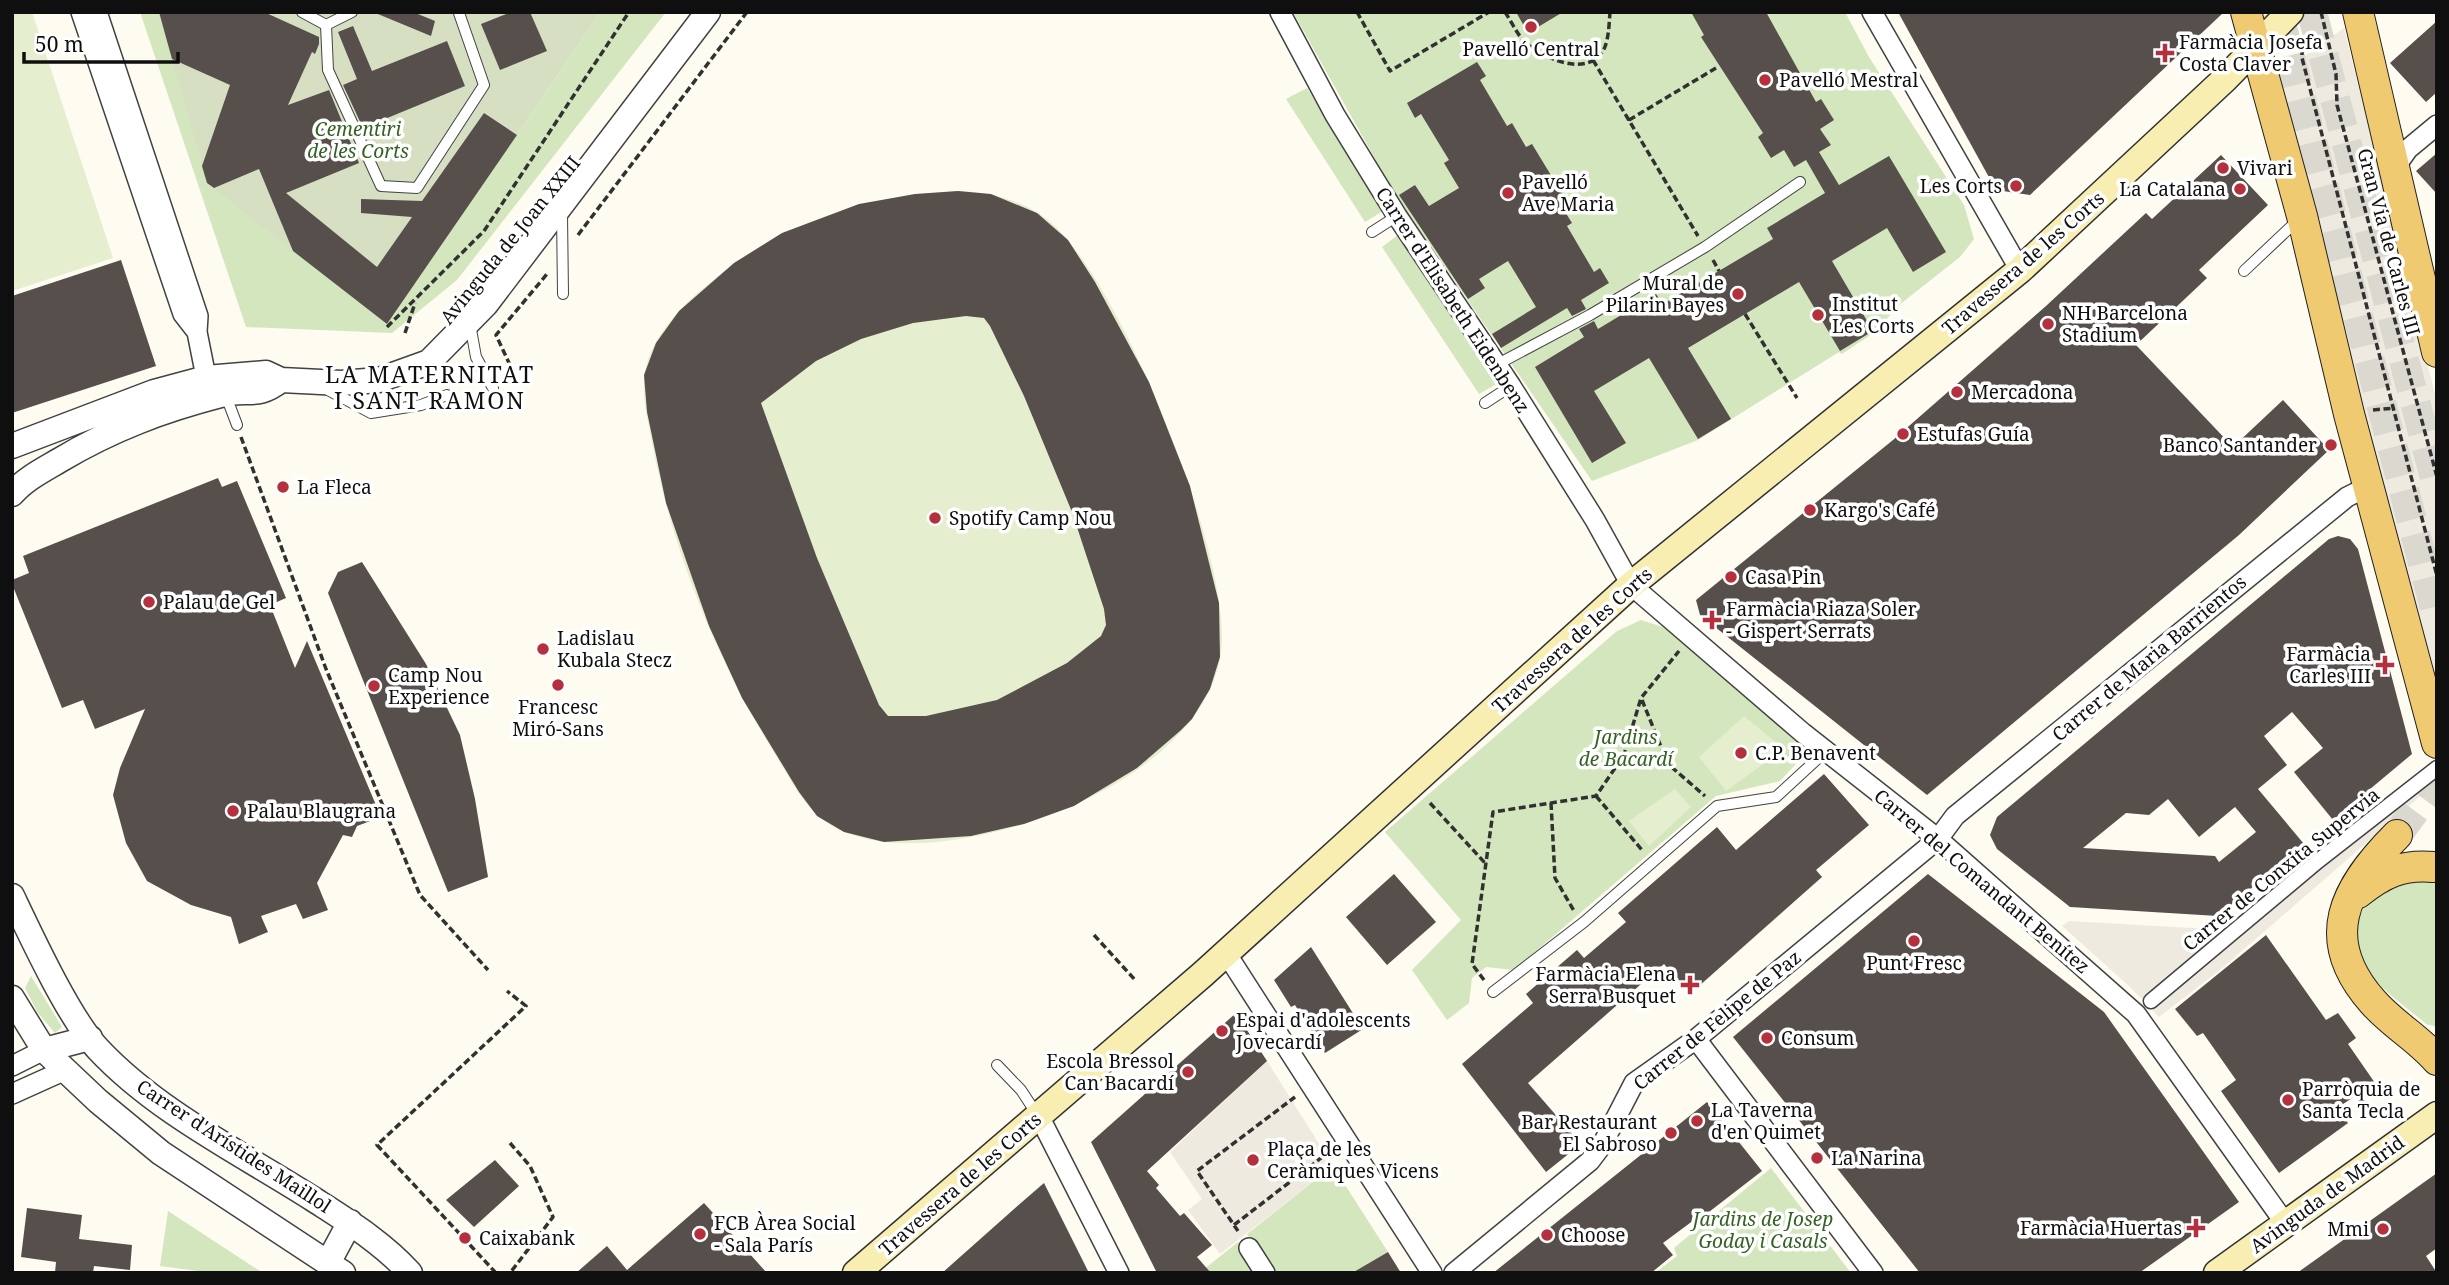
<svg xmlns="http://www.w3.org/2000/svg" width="2449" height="1285" viewBox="0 0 2449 1285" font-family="'Noto Serif',serif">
	<rect width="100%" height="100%" fill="#fefbf1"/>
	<path fill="#d4e6bd" d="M140,12h19l228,312 214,-312h65l-209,268 -65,53 -146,-6z
		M1293,12h552l24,45 95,148 10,34 -14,18 -61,48 -24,27 -33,22 -3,-2 -141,88 -106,41 -198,-288z
		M1307,88l76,123 -18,11 -79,-123z
		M1398,235l100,148 -19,11 -97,-147z
		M1641,620l22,7 147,122 -30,32 -64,15 -202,174 -28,-3 -14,11 -3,25 -22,17 -35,-50 49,-50 -76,-88 232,-201z
		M2435,879l2,7v141l-11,-3c-20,-18 -53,-39 -66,-64 -12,-26 3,-68 32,-76 13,-3 29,-3 43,-5z
		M31,976l31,51 -7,6 -17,-20 -13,-25z
		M1333,1166l55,86 -36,21h-81l-24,-39z
		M1771,1168l80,105h-196l22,-17 -3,-8z
		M168,1211l95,62h-50l-53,-7z
		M1238,1242l21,31h-55l-1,-3z"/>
	<path fill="#d7dfc3" d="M159,12h442l-214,312 -180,-141z"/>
	<path fill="#e5eece" d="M12,12h20l81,246 -101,33z
		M958,191c32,1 64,9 90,29 72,57 186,342 173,433 -18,125 -226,201 -337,189 -24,-3 -53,-12 -70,-30 -16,-16 -26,-37 -38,-56 -59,-95 -103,-203 -124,-313 -5,-28 -14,-58 -3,-86 12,-32 41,-59 68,-80 72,-57 150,-80 241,-86z
		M1744,716l40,33 -58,42 -27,-34z
		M1675,789l16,18 -42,39 -20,-25z"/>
	<path fill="#eeeae0" d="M2344,28l93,374v297l-158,-602 23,-39z
		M2422,769l4,22 -206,179 -61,47 -30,-31 -67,-60 7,-5 158,9z
		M1267,1061l66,105 -113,88 -32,-44 14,-11 -32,-47z"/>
	<path fill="#564f4c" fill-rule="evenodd" d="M159,12h105l55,25v7l-4,10 -3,-2 -24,53 41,-15 30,73 -73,30 91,74 35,-50 -51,-4v-14l61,2 62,-88 33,22 -130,189 -94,-73 -34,-82 -45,19 -7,-5 -5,-17 28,-81 -58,-26z
		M373,12h40l22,9 -4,15z
		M511,12h19l17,39 -47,19 -19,-46z
		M1516,12h47l-35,21z
		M1691,12h75l50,90 5,-3 13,21 -14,9 11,16 -12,7 20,33 50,-29 57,96 -33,20 -26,-44 -55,33 41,70 -33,20 -41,-69 -111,66 43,71 -33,20 -49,-81 -55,33 32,52 -34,20 -57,-96 49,-30 -5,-8 15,-8 4,8 58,-35 7,10 110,-65 -6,-11 58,-35 -19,-33 -12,7 -10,-17 -13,8 -13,-21 5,-4 -62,-96 3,-2z
		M1898,12h326l-194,183 -34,-5z
		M2437,21v71l-11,10 -36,-39z
		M353,26l19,45 75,-30 18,45 -102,42 -20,-43 14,-6 -19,-47z
		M1477,62l9,14 -6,4 27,46 5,-3 14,24 6,-3 31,51 -6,4 15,24 -5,3 27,46 6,-4 9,15 -28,17 5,9 -14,7 -5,-8 -66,40 -9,-14 44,-27 -28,-46 -29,18 6,9 -17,11 -69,-104 16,-10 14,21 30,-18 -15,-25 5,-3 -28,-46 -6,4 -8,-15z
		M2437,153v41l-21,-23z
		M2221,155l47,50 -69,65 8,8 -71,67 97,102 50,-47 46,50 -90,85 -312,260 -227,-180 -4,-15 197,-160 153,-134 100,-93 6,6z
		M958,191l33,3 46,19 31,27 27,42 54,100 41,104 29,117 1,54 -10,32 -18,30 -12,12 -43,37 -63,38 -50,18 -53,12 -87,6 -40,-10 -27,-16 -18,-24 -57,-94 -33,-72 -43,-123 -19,-91 -3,-37 12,-32 23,-32 55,-48 48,-30 77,-29 56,-10zM966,316l18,2 6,8 34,70 48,116 32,97 2,16 -5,11 -34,27 -70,37 -71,16h-38l-9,-11 -62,-147 -56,-155 55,-42 45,-22 52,-16z
		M121,260l35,106 -144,47v-117z
		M218,478l4,9 15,-6 49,117 -16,7 25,63 12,-27 74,176 -24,9 -5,11 -9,-2 -26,48 11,27 -25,9 -7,-15 -35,12 7,16 -29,12 -8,-27 -40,-12 -44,-24 -21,-38 -13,-48 7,-27 25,-59 -50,20 -12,-29 -21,8 -50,-124v-4l17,-7 -6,-17z
		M2338,536l12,3 8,10 54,205 -79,66 -39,-48 29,-24 -31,-36 -28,24 23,29 -29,24 46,55 -86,72 -148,-9 -73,-58 -7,-14 7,-18 332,-278zM2168,799l31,38 36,-30 21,25 -37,30 -4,-6 -132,-8 43,-35 23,2z
		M362,562l64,102 34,71 15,64 13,78 -40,15 -120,-299 10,-21z
		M1824,774l45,51 -53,45 6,7 -132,117 -26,-30 -136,119 53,61 -35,28 -84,-108 71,-61 -7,-9 51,-44 7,8 42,-36 -8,-9 99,-86 19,23z
		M1394,874l42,48 -49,43 -41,-48z
		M1928,874l176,138 135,190 -100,71h-219l-187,-236z
		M2266,935l60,85 12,-7 18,25 -8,6 27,39 -38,25 11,15 -69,50 -58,-82 15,-11 -33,-47 -6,3 -22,-27z
		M1311,947l52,82 -38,24 -30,-48 -4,2 -17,-27z
		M1236,1013l31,48 -120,110 12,14 -3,3 24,28 4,-3 28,32 -15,12 14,16h-54l-66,-131z
		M1707,1102l55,69 -66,51 -2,-2 -31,23 10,12 -22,18h-158z
		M495,1160l24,26 -45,41 -28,-27z
		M2437,1173v75l-11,8 11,17h-140z
		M1044,1183l45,90h-147l80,-71z
		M704,1203l63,70h-191l31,-27 20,24z
		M27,1208l55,7 -3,24 53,6 -2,25 -36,-4 -1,7h-38l1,-11 -35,-5z
		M1388,1252l13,21h-49z"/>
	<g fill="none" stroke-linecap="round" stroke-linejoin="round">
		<path stroke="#dad8cf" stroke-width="30" stroke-dasharray="30 15" stroke-linecap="butt" d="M2278,12l159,604
			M2312,12l125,473
			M2397,835l40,-54"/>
		<defs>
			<path id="service" d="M302,12l24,13 26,-13
				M326,25l2,45 53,116 36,2 67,-103 -25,-72
				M562,214l1,80
				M1372,232l25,-16
				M2244,271l55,-52
				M470,324l6,33 17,31
				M1496,365l94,-50 115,-68 95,-65
				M328,390l43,23 50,-8 26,-10
				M226,396l11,29
				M1485,403l26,-17
				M1493,992l91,-70 133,-116 59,-9 50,-46
				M997,1065l24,25 17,26"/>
			<path id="pedestrian" d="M2151,1001l167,-140 119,-93"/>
			<path id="minor" d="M81,12l102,302 14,18
				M97,12l101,304 -1,16 12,60
				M1280,12l55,103 62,101 114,170 84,134 36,65 172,148 135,106 198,175 149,209
				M1872,12l148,258
				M2393,170l15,-21 29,-24
				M1226,953l206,320
				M1696,1039l177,234
				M12,1066l32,-16
				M12,1094l51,-23
				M1039,1116l80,157
				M1249,1248l16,25
				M1454,1273l136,-112 12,-16 32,-62 62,-44 242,-200 17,-23 392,-319 22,-11"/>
			<path id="tertiary" d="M12,446l142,-54 52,-14 60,-5 15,7 60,3 38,-3 50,-18 57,-58 222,-292
				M12,494c13,-15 31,-24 48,-34 52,-31 103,-50 161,-65 27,-8 34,5 60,-15
				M12,896c19,40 57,122 86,153 59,63 143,104 215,150 34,22 69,43 97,74
				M12,998l32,52 54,51 63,52 182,120
				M44,1050l46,-12
				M328,1263l22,-41"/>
			<path id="secondary" d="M856,1273l347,-299 428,-389 389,-315 205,-191 65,-67
				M2217,1273l220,-158"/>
			<path id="primary" d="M2246,12l56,204 47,198 88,329
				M2358,12l79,340
				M2397,835c-53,53 -80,104 -24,167 19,22 45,36 64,58
				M2358,893c25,-20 44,-29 76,-26"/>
		</defs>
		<use href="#service" stroke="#424242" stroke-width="12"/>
		<use href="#pedestrian" stroke="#424242" stroke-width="17"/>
		<use href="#minor" stroke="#424242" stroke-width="22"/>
		<use href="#tertiary" stroke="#424242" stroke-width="27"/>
		<use href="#secondary" stroke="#313131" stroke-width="29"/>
		<use href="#primary" stroke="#202020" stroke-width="32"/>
		<path stroke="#313131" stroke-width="3.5" stroke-dasharray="7 3.5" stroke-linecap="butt" d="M1357,12l33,59 99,-59
			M1505,12c6,9 11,20 18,28 17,17 65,40 81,9 5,-11 5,-25 6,-37
			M2321,12l15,62 1,31 100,372
			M2302,48v10l135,518
			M1593,60l105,176
			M1629,120l87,-52
			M578,235l169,-223
			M1713,260l6,11
			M1745,314l52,84
			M387,327l97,-96 145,-219
			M405,333l10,-30
			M510,365l-14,-30 51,-61
			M2373,410l22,-2
			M241,437l85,232 94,226 68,75
			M1642,700l26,64 37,32
			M1596,796l46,54
			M1430,803l55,60
			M1551,803l4,75 19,33
			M1094,935l42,46
			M1484,980l-12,-16 21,-152 103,-16 28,-41 17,-57 38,-47
			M510,1143l20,23 23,51 -43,56
			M1234,1225l96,-74
			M1238,1231l-41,-60 98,-74
			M496,1273l-119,-128 149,-139 -19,-15"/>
		<use href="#service" stroke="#fff" stroke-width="10"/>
		<use href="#pedestrian" stroke="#fff" stroke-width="14"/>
		<use href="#minor" stroke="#fff" stroke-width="19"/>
		<use href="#tertiary" stroke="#fff" stroke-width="24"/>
		<use href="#secondary" stroke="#f9eeb1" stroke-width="26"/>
		<use href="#primary" stroke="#efca70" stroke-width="30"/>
	</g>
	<g fill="#b5303d" stroke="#fff" stroke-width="2.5">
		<circle cx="1531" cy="27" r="7"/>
		<path d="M2161.5 42.5h7v7h7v7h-7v7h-7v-7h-7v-7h7z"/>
		<circle cx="1765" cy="80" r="7"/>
		<circle cx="2223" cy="168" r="7"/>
		<circle cx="2016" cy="186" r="7"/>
		<circle cx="2240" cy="189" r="7"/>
		<circle cx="1508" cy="193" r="7"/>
		<circle cx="1738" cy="294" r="7"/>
		<circle cx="1818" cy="315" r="7"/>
		<circle cx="2048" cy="324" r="7"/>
		<circle cx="1957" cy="392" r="7"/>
		<circle cx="1903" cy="434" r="7"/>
		<circle cx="2331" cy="445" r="7"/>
		<circle cx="283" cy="487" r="7"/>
		<circle cx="1810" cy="510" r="7"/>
		<circle cx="935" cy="518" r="7"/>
		<circle cx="1731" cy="577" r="7"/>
		<circle cx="149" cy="602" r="7"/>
		<path d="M1708.5 609.5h7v7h7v7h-7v7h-7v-7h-7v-7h7z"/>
		<circle cx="543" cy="649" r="7"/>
		<path d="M2381.5 654.5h7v7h7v7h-7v7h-7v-7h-7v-7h7z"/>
		<circle cx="558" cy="685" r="7"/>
		<circle cx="374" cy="686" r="7"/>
		<circle cx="1741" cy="753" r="7"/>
		<circle cx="233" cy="811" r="7"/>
		<circle cx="1914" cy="941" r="7"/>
		<path d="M1686.5 974.5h7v7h7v7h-7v7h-7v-7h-7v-7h7z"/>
		<circle cx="1222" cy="1031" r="7"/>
		<circle cx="1767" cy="1038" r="7"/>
		<circle cx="1188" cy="1072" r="7"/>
		<circle cx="2288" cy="1100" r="7"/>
		<circle cx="1697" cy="1121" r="7"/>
		<circle cx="1671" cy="1133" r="7"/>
		<circle cx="1817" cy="1158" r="7"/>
		<circle cx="1253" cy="1160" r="7"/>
		<path d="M2192.5 1217.5h7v7h7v7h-7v7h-7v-7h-7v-7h7z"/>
		<circle cx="2383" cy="1229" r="7"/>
		<circle cx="700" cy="1234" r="7"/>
		<circle cx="1547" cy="1235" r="7"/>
		<circle cx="465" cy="1238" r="7"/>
	</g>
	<g text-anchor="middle" stroke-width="7" stroke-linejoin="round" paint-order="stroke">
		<g font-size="19" fill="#0f0f0f" stroke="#fff" text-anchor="start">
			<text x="2179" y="49">Farmàcia Josefa<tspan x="2179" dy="22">Costa Claver</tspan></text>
			<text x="1531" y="56" text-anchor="middle">Pavelló Central</text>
			<text x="1779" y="87">Pavelló Mestral</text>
			<text x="2237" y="175">Vivari</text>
			<text x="1522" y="189">Pavelló<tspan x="1522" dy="22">Ave Maria</tspan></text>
			<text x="2002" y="193" text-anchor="end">Les Corts</text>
			<text x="2226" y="196" text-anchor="end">La Catalana</text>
			<text x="1724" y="290" text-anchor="end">Mural de<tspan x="1724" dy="22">Pilarin Bayes</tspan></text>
			<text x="1832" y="311">Institut<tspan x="1832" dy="22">Les Corts</tspan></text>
			<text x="2062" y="320">NH Barcelona<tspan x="2062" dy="22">Stadium</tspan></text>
			<text x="1971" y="399">Mercadona</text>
			<text x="1917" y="441">Estufas Guía</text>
			<text x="2317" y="452" text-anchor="end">Banco Santander</text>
			<text x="297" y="494">La Fleca</text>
			<text x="1824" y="517">Kargo's Café</text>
			<text x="949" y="525">Spotify Camp Nou</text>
			<text x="1745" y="584">Casa Pin</text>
			<text x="163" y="609">Palau de Gel</text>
			<text x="1726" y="616">Farmàcia Riaza Soler<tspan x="1726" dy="22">- Gispert Serrats</tspan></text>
			<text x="557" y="645">Ladislau<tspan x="557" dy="22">Kubala Stecz</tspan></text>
			<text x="2371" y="661" text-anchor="end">Farmàcia<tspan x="2371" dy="22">Carles III</tspan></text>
			<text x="388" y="682">Camp Nou<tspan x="388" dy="22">Experience</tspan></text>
			<text x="558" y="714" text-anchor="middle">Francesc<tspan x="558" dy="22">Miró-Sans</tspan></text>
			<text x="1755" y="760">C.P. Benavent</text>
			<text x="247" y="818">Palau Blaugrana</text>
			<text x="1914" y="970" text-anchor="middle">Punt Fresc</text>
			<text x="1676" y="981" text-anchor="end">Farmàcia Elena<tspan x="1676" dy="22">Serra Busquet</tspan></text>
			<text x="1236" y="1027">Espai d'adolescents<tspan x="1236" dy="22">Jovecardí</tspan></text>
			<text x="1781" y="1045">Consum</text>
			<text x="1174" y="1068" text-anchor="end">Escola Bressol<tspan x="1174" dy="22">Can Bacardí</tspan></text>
			<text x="2302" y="1096">Parròquia de<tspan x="2302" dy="22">Santa Tecla</tspan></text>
			<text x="1711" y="1117">La Taverna<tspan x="1711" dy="22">d'en Quimet</tspan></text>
			<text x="1657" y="1129" text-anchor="end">Bar Restaurant<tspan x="1657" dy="22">El Sabroso</tspan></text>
			<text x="1267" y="1156">Plaça de les<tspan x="1267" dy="22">Ceràmiques Vicens</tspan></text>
			<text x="1831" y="1165">La Narina</text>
			<text x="714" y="1230">FCB Àrea Social<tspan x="714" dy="22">- Sala París</tspan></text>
			<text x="2182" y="1235" text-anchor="end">Farmàcia Huertas</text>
			<text x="2369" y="1236" text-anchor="end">Mmi</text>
			<text x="1561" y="1242">Choose</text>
			<text x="479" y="1245">Caixabank</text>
		</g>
		<g font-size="19" font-style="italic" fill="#336223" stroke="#fff">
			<text x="358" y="136">Cementiri<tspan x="358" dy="22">de les Corts</tspan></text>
			<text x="1626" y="744">Jardins<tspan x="1626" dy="22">de Bacardí</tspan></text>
			<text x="1763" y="1226">Jardins de Josep<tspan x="1763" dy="22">Goday i Casals</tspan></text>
		</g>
		<g font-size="19" fill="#0f0f0f" stroke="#fff">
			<text transform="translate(510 240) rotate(-51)" y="7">Avinguda de Joan XXIII</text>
			<text transform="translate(2389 242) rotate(75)" y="7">Gran Via de Carles III</text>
			<text transform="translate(2023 263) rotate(-41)" y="7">Travessera de les Corts</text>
			<text transform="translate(1453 300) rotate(57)" y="7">Carrer d'Elisabeth Eidenbenz</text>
			<text transform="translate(1572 640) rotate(-42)" y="7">Travessera de les Corts</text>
			<text transform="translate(2149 658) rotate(-40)" y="7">Carrer de Maria Barrientos</text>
			<text transform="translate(2281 869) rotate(-39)" y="7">Carrer de Conxita Supervia</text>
			<text transform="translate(1982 881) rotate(40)" y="7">Carrer del Comandant Benítez</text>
			<text transform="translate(1717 1020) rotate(-39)" y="7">Carrer de Felipe de Paz</text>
			<text transform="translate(234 1146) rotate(33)" y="7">Carrer d'Arístides Maillol</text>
			<text transform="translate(960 1184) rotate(-41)" y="7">Travessera de les Corts</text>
			<text transform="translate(2327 1194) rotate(-36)" y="7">Avinguda de Madrid</text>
		</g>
		<g font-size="23" letter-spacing="2" fill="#0f0f0f" stroke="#fff">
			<text x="430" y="383">LA MATERNITAT<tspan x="430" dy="26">I SANT RAMON</tspan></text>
		</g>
	</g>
	<rect width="2449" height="1285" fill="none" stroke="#0f0f0f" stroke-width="28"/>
	<path d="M24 52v10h154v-10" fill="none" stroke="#0f0f0f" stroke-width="3.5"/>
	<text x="35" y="52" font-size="21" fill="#0f0f0f" stroke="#ffffff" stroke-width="5" paint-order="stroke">50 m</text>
</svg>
